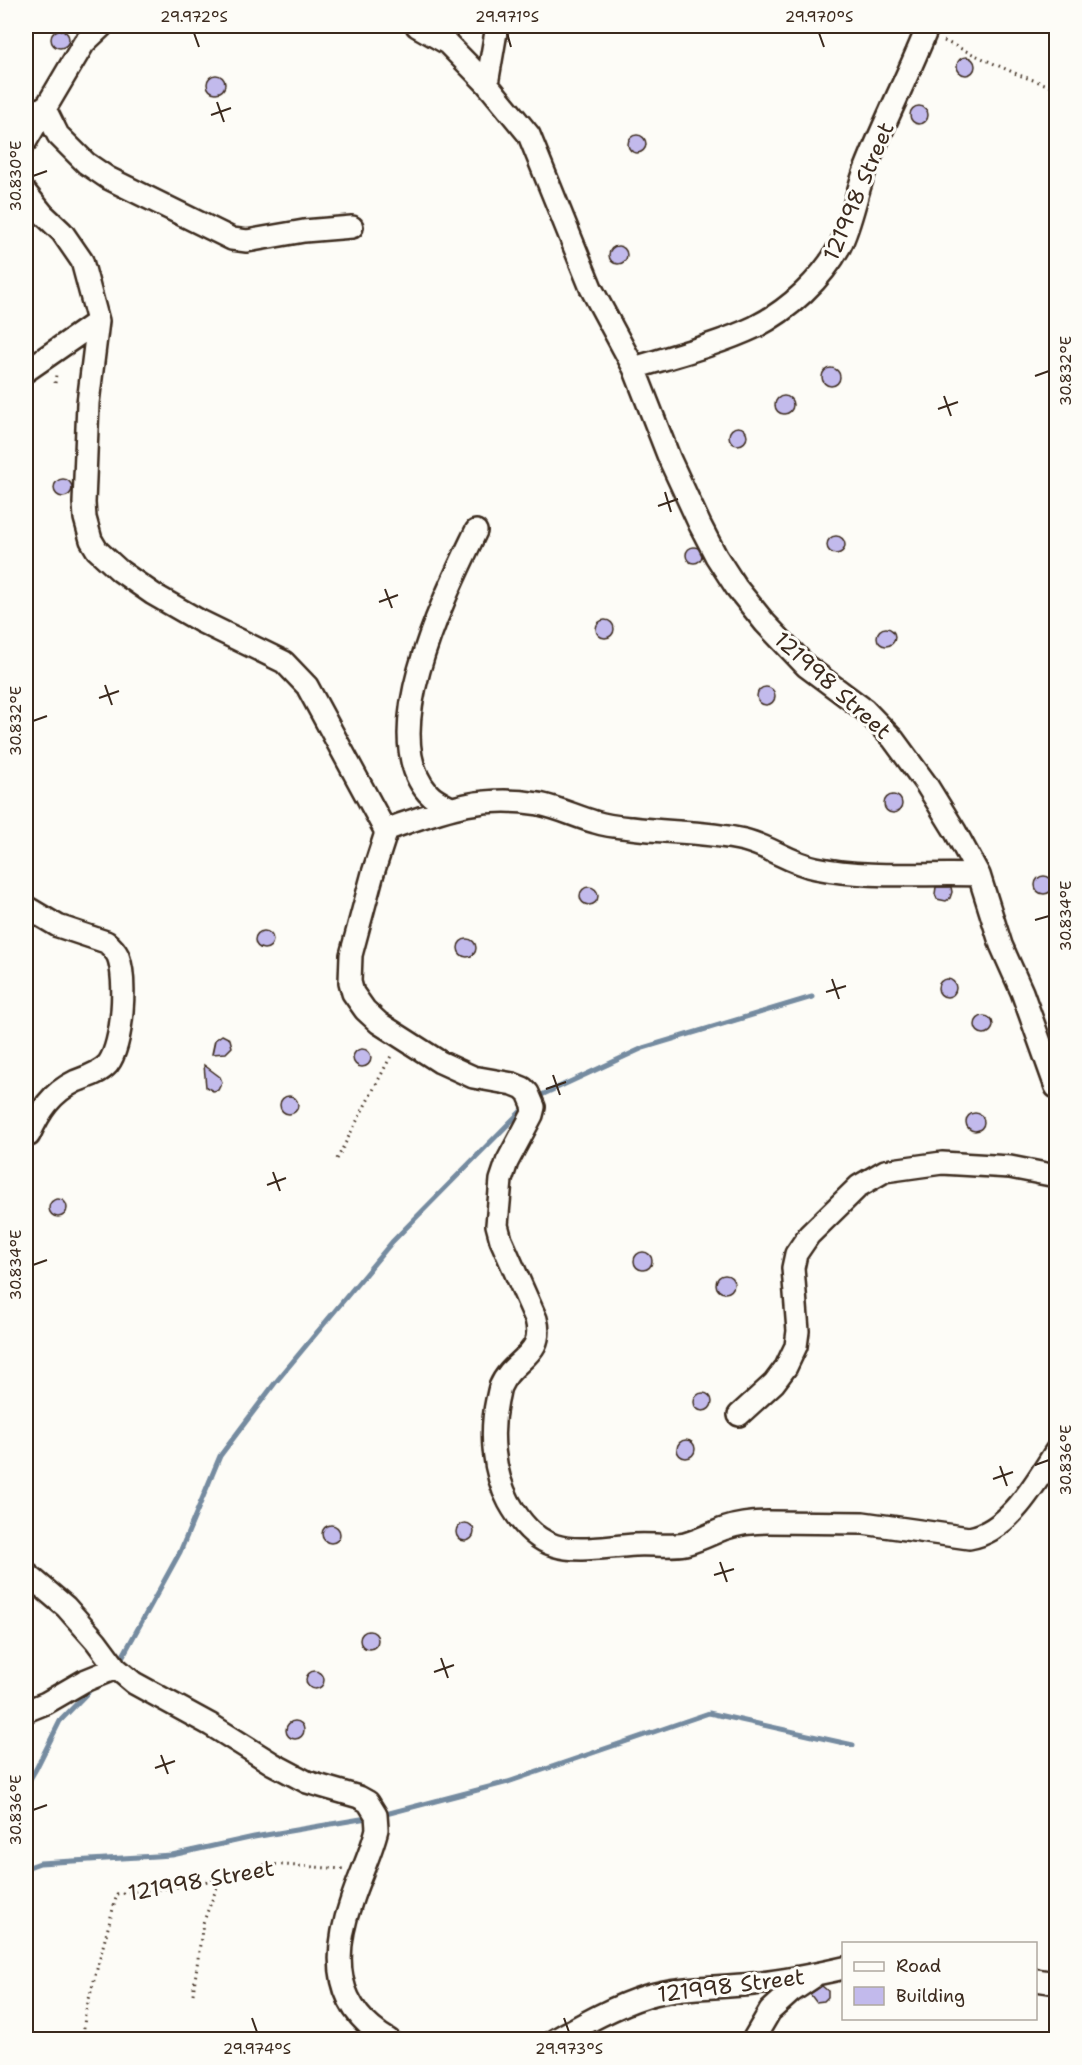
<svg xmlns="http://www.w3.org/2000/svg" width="1082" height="2065" viewBox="0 0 1082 2065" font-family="'Shantell Sans',sans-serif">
	<rect width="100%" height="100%" fill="#fdfcf7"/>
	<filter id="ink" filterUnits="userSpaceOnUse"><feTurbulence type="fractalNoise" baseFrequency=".0167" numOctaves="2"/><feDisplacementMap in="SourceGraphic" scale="12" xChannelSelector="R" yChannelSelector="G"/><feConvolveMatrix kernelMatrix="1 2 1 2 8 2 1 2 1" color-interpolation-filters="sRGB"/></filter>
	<g filter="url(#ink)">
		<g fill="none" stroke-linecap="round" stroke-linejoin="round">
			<path stroke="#758ba0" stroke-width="5" d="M535,1098l108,-50 169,-51
				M119,1663l61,-111 40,-96 55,-73 117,-141 134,-136
				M26,1786l10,-17 24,-48 33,-34
				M382,1815l126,-33 201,-69 144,32
				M26,1868l14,-5 132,-8 82,-18 119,-20"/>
		</g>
		<path fill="#c2baec" stroke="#3b2a1e" stroke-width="1.5" d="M51 39a9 9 0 1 1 18 0a9 9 0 1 1-18 0Z
			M957 66a9 9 0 1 1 18 0a9 9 0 1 1-18 0Z
			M207 84a9 9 0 1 1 18 0a9 9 0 1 1-18 0Z
			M910 115a9 9 0 1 1 18 0a9 9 0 1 1-18 0Z
			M628 144a9 9 0 1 1 18 0a9 9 0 1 1-18 0Z
			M609 255a9 9 0 1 1 18 0a9 9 0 1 1-18 0Z
			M822 377a9 9 0 1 1 18 0a9 9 0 1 1-18 0Z
			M775 405a9 9 0 1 1 18 0a9 9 0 1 1-18 0Z
			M729 436a9 9 0 1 1 18 0a9 9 0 1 1-18 0Z
			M54 488a9 9 0 1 1 18 0a9 9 0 1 1-18 0Z
			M827 545a9 9 0 1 1 18 0a9 9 0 1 1-18 0Z
			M686 555a8 8 0 1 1 16 0a8 8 0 1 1-16 0Z
			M596 629a9 9 0 1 1 18 0a9 9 0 1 1-18 0Z
			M877 637a9 9 0 1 1 18 0a9 9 0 1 1-18 0Z
			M757 696a9 9 0 1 1 18 0a9 9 0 1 1-18 0Z
			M884 804a9 9 0 1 1 18 0a9 9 0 1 1-18 0Z
			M1035 885a9 9 0 1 1 18 0a9 9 0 1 1-18 0Z
			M936,887h15l1,5 -2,6 -4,3 -9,-2 -2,-5z
			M580 896a9 9 0 1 1 18 0a9 9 0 1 1-18 0Z
			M255 940a9 9 0 1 1 18 0a9 9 0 1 1-18 0Z
			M458 948a9 9 0 1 1 18 0a9 9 0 1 1-18 0Z
			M938 988a9 9 0 1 1 18 0a9 9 0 1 1-18 0Z
			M975 1025a9 9 0 1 1 18 0a9 9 0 1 1-18 0Z
			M222,1035l8,4 2,8 -6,6 -14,1 3,-14z
			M353 1058a9 9 0 1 1 18 0a9 9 0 1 1-18 0Z
			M204,1065l16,12 2,5 -4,8 -5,1 -7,-4z
			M280 1105a9 9 0 1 1 18 0a9 9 0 1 1-18 0Z
			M966 1122a9 9 0 1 1 18 0a9 9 0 1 1-18 0Z
			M49 1208a9 9 0 1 1 18 0a9 9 0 1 1-18 0Z
			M634 1261a9 9 0 1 1 18 0a9 9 0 1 1-18 0Z
			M716 1284a9 9 0 1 1 18 0a9 9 0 1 1-18 0Z
			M694 1402a9 9 0 1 1 18 0a9 9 0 1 1-18 0Z
			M677 1449a9 9 0 1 1 18 0a9 9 0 1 1-18 0Z
			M456 1532a9 9 0 1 1 18 0a9 9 0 1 1-18 0Z
			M322 1534a9 9 0 1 1 18 0a9 9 0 1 1-18 0Z
			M360 1640a9 9 0 1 1 18 0a9 9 0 1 1-18 0Z
			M306 1680a9 9 0 1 1 18 0a9 9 0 1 1-18 0Z
			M286 1730a9 9 0 1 1 18 0a9 9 0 1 1-18 0Z
			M822,1986l6,5v6l-4,4 -8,1 -6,-8z"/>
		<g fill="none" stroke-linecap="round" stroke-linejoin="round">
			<defs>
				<path id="minor" d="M417,26l30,17 40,41 42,51 62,153 43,80
					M928,26c-19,48 -43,94 -62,142 -10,25 -14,54 -26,78 -18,33 -51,64 -85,81 -36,17 -82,29 -121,41l36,92 30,65 16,31 20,31 29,36 41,43 59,44 28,29 33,45 29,47 24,44 22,70 21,47 34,95
					M487,84l10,-58
					M44,107l14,28 28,28 22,15 124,61 15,2 57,-10 48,-4
					M26,141l58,-98 18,-17
					M26,193l17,21 19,18 20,29 16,60 -10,82 -4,100 1,15 6,22 6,10 23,21 33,23 47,27 84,41 23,24 78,144v6l-12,37 -22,82 -1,27 3,11 12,17 14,13 61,39 33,15 40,7 10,4 5,5 6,14 -2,8 -25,47 -6,18 -4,45 4,15 35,79c10,37 -24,39 -36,68 -1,3 -2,9 -3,13 -7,33 -4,72 12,102 33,60 68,47 126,43 17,-1 34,2 50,-1 14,-4 26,-10 38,-15 15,-5 30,-7 45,-7l95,1 106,15c40,-6 67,-56 87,-87
					M26,371l72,-50
					M451,808c-8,-4 -17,-8 -23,-15 -53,-60 19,-201 48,-262
					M385,830c55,-19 94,-36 154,-26 20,4 38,13 56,18 12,4 25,5 36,6 39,5 74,3 113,12 25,6 46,23 72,28 53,11 109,5 163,7
					M26,907l32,19 48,16c5,4 9,8 12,14 9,23 5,88 -10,108 -8,9 -21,13 -32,17 -25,12 -36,30 -47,54
					M739,1415l35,-32 12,-16 10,-21 2,-15 -5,-63 3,-14 13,-19 50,-49 26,-15 57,-8 68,4 46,9
					M26,1573l40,34 30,34 20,27 18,15 77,42 62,39 34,18 52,15 9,5 8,13 1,14c-6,25 -18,48 -26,73 -19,55 -17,106 38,138
					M26,1711l20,-8 38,-22 32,-13
					M1036,1980l20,3
					M555,2040c30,-17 60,-34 92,-44 34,-10 71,-8 106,-12 30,-3 60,-9 91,-16
					M753,2040l17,-29 21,-19 21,-14"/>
			</defs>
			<use href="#minor" stroke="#3b2a1e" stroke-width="26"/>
			<path stroke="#3b2a1e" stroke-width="3" stroke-dasharray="1.5 4.5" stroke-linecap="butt" d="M944,41l75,34 37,13
				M55,383l1,-9
				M337,1159l55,-105
				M193,1994l10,-71 18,-46
				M83,2040l2,-26 32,-120 76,-9 75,-21 76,5"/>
			<use href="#minor" stroke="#fdfcf7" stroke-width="21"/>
		</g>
	</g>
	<path fill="none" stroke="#3b2a1e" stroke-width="2" d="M194,33l5,14M507,33l4,14M819,33l5,14M217,102l7,20M211,115l20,-7M33,176l14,-5M1035,376l14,-5M944,396l7,20M938,409l20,-7M665,492l6,20M658,506l20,-7M385,589l7,19M379,602l19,-7M105,685l7,20M99,698l20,-7M33,721l14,-5M1035,920l14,-4M832,979l7,20M826,992l20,-6M553,1075l7,20M546,1089l20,-7M273,1172l7,19M267,1185l19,-7M33,1265l14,-5M1035,1465l14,-5M1000,1466l7,20M993,1479l20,-7M720,1562l7,20M714,1575l20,-6M441,1658l7,20M434,1672l20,-7M161,1755l7,19M155,1768l20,-7M33,1810l14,-5M252,2018l5,14M564,2018l5,14"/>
	<g text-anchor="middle" stroke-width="6" stroke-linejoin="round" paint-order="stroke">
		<g font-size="22" fill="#3b2a1e" stroke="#fdfcf7">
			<text transform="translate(858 191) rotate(-67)" y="8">121998 Street</text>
			<text transform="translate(833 685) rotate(42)" y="8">121998 Street</text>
			<text transform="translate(201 1880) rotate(-10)" y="8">121998 Street</text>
			<text transform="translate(731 1985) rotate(-7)" y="8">121998 Street</text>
		</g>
	</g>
	<rect width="1082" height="2065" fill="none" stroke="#fdfcf7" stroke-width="66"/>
	<rect x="842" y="1942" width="195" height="78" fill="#fdfcf7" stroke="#afa8a0" stroke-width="1.5"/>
	<rect x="854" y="1962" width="30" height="9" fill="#fdfcf7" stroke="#afa8a0" stroke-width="1.5"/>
	<text x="896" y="1972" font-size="18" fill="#3b2a1e">Road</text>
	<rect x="854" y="1987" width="30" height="18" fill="#c2baec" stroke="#afa8a0" stroke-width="1.5"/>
	<text x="896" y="2002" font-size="18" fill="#3b2a1e">Building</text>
	<rect x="33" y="33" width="1016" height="1999" fill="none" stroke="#3b2a1e" stroke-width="2"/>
	<g font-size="15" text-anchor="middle" fill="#3b2a1e">
		<text x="194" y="22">29.972°S</text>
		<text x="507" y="22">29.971°S</text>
		<text x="819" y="22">29.970°S</text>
		<text transform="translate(16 176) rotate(-90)" y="5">30.830°E</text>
		<text transform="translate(1066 371) rotate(-90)" y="5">30.832°E</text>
		<text transform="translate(16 721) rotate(-90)" y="5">30.832°E</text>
		<text transform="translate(1066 916) rotate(-90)" y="5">30.834°E</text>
		<text transform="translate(16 1265) rotate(-90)" y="5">30.834°E</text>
		<text transform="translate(1066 1460) rotate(-90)" y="5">30.836°E</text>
		<text transform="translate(16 1810) rotate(-90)" y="5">30.836°E</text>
		<text x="257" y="2054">29.974°S</text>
		<text x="569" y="2054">29.973°S</text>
	</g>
</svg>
